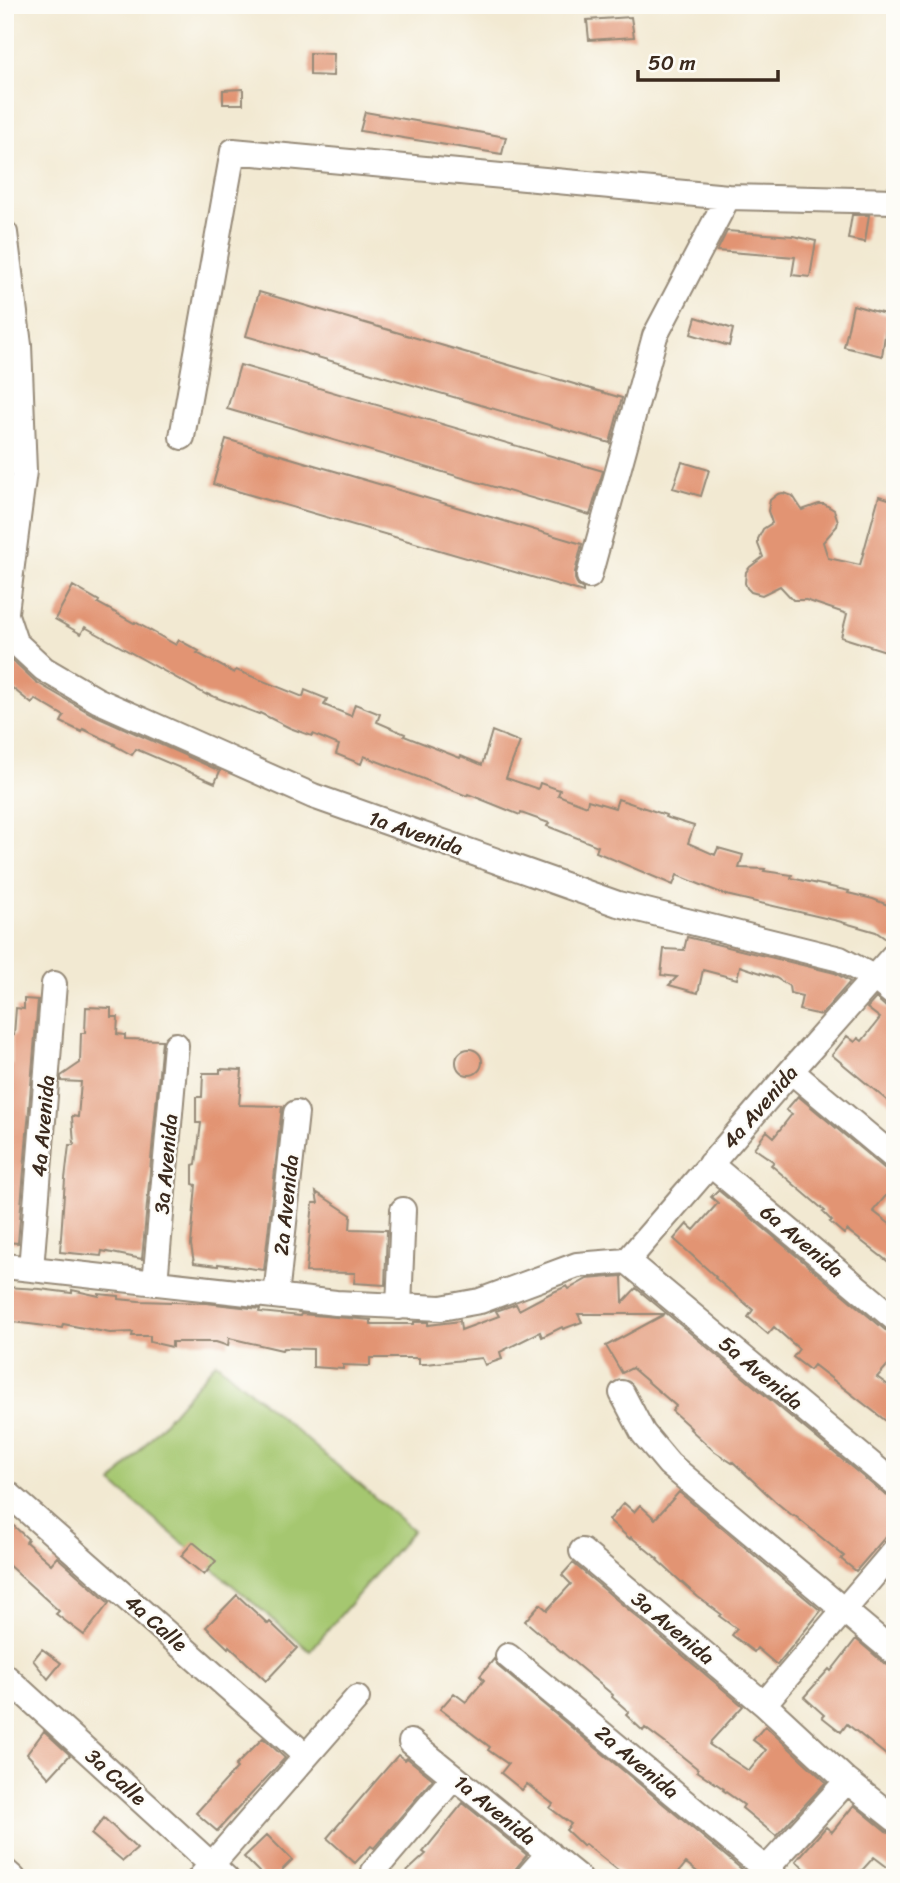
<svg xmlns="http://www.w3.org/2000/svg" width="900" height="1883" viewBox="0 0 900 1883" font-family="Sriracha,sans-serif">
	<rect width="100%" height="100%" fill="#fdfcf7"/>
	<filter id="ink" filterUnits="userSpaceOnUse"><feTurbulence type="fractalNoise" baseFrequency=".0143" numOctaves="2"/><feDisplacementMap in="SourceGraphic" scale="14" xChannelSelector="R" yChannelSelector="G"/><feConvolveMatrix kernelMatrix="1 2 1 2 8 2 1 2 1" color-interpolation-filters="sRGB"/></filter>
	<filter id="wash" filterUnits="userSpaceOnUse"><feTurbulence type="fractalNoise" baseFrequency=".00686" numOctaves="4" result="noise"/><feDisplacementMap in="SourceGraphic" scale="28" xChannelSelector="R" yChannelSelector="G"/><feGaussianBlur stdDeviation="1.57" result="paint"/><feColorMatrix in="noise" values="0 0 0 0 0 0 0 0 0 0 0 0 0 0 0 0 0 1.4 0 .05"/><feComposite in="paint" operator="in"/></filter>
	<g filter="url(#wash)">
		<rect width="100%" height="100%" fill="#f2e9d2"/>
		<path fill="#a5c770" stroke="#707847" stroke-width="2" d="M216,1362l197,168 -103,121 -198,-168z"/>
		<g id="blocks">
			<path fill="#e29473" d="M631,17l3,20 -45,3 -2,-20z
				M310,53l24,1 -1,22 -23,-1z
				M243,89v15h-20v-14z
				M365,112l141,25 -4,17 -142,-23z
				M852,215h17l-4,27 -17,-3z
				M727,231l66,5 23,5 -6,36 -18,-2 3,-18 -78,-6z
				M259,292l363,106 -12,45 -364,-107z
				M853,305l35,10 -6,41 -38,-9z
				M696,317l37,12 -4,17 -38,-12z
				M240,365l363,106 -13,44 -363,-106z
				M226,439l356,105 -7,28v7l3,7 5,3v3l-370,-108z
				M682,462l27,8 -8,26 -28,-8z
				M783,493l10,3 9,14 17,-6h5l10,6 4,11 -1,5 -14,16 5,16 32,7 19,-69 16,5v153l-54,-17 6,-23 -41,-14h-13l-13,-14 -18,9 -11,-3 -4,-4 -2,-5 1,-11 4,-5 13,-10 -5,-13v-5l5,-10 9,-6 -4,-12 2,-11 8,-6z
				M73,586l26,15 -1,2 36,20 1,-1 41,23 3,-5 20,11 -2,2 37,20 2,-3 67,27 2,-7 22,9 -3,6 27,11 4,-12 25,10 -3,8 28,12 -1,2 56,22 1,-2 21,9 10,-34 28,11 -14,36 32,11 2,-6 20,7 -2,5 29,11 1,-6 27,8 3,-9 48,16 -1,2 29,9 -6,17 27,12 3,-7 25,7 -4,13 26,1 -1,2 28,4 -1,3 58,13 -1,2 25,6 22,9v32l-6,1 -13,-9 -38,-11 -112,-26 -49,-20 -4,10 -77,-33 2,-6 -51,-20 2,-3 -28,-10 -1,2 -52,-21 -1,2 -103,-40 -3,8 -25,-10 3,-9 -26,-11 -1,2 -22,-8 -30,-15 -1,1 -52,-20v1l-122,-68 -4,7 -26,-15z
				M5,653l31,29 54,31 130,58 -5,12 -79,-34 -4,6 -18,-10 1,-1 -32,-15 -1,3 -21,-10 3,-6 -29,-17 -3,5 -27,-22z
				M687,937l148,36 15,9 -29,33 -22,-5 3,-14 -12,-3 -1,-7 -13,-8 -36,-12 -3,13 -34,-9 -5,23 -29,-8 8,-8 -16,-2 3,-26 20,1z
				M876,998l10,9 9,3v97l-63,-52 15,-19 8,6 3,-4 4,3 18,-23 -13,-10z
				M24,999l14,1 -20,243 -13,-1v-153l2,-25h5v-29h2l2,-27 8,1z
				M86,1007l25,1v9h7l-1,17 8,1v4l37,1 -20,219 -40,-8 -1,5 -41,-4 5,-73 4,-34h5l-2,-29 6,1 3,-35 -20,-1v-5l19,-13 1,-30h4z
				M456 1062a13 13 0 1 1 26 0a13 13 0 1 1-26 0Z
				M220,1069l22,1 -3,35 43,1 -18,164 -46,-6v2l-24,-3 -3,-18 5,-60 -3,-1v-19l3,-1 5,-41h-5v-26h6l1,-24h17z
				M798,1096l87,73 10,4v12l-22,26 22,17v39l-48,-37 -3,4 -14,-12 2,-1 -9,-9 2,-1 -54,-46 3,-3 -20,-14 13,-17 7,6 18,-23 -6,-4z
				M718,1190l167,140 10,4v23l-18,20 18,13v38l-81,-63 -4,5 -17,-13 6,-8 -25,-22 -6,7 -20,-17 5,-7 -38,-32 1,-1 -42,-38 13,-15 7,6 24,-27 -7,-6z
				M316,1192l35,23 -1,14 37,1 -2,55 -31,-2 1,-10 -49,-1 7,-69h5z
				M622,1276l1,26 13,-14 249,207 10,4v27l-39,45 -15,-12 3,-3 -50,-41 -1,1 -16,-13 -44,-41 -1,1 -18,-12 -24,-22 1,-1 -19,-17 4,-5 -44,-38 -10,5 -16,-27 59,-32h-87l4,8 -19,7 -1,-2 -20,10 -2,-5 -40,20 2,7 -17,6 -3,-7 -56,6h-7v-6h-49v8l-27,-1v4l-30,-2v-18l-30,-1 -1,2 -53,-12 -1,8 -12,-4h-44v5l-22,-5v-6h-18l1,-4 -23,1 -47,-9 -1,4 -57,-7v-34l35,2 32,4v-3l27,6v-2l20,2v3l20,2 67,2 54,6 -1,3 41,4 1,-2 70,6v4h43v-2h14v3l32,-4 1,9 38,-14 -3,-5 20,-7 3,6 30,-16 18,-8 2,3 18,-10z
				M679,1492l142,119 -44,54 -20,-17 -3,4 -22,-17 5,-6 -18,-13 2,-2 -23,-17 -41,-37 1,-1 -27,-22 -1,2 -21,-19 15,-17 10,9 6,-7 15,14z
				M5,1518l23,21 -2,3 25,22 6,-7 52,46 -25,32 -28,-21 3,-3 -54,-49z
				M193,1542l23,19 -12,14 -23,-19z
				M573,1563l170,143 -32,35 -1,4 39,26 17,-21 -13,-10 12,-14 61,56 -50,54 -34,-28 2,-3 -21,-15 1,-1 -27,-18 1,-2 -25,-20 -28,-21 -2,3 -17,-16 3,-3 -17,-15 1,-2 -88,-74 15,-17 7,6 24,-26 -9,-9z
				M237,1595l31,29 2,-2 27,26 -31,33 -37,-35 -1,2 -22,-21z
				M856,1639l29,25 10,4v94l-48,-38 -6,8 -19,-15 2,-2 -20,-18 25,-28 2,2z
				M42,1649l19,14 -13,16 -15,-19z
				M494,1659l5,8 246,205 -1,6h-39l-19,-15 -12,15h-46l-43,-34 -2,2 -17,-16 5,-6 -21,-16 3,-4 -26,-20 -5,6 -21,-17 7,-9 -20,-14 2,-3 -50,-38 14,-16 12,9 18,-22 -4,-4z
				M44,1731l26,24 -21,23 -22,-24z
				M263,1738l22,20 -68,73 -21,-18 41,-45 -2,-2z
				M398,1755l7,5 2,-2 26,21 -59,69 -3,-2 -16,17 -28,-25z
				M463,1803l64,52 -19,23h-108l26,-24 -3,-2z
				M854,1805l32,26 9,3v39l-21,-16 -19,21h-39l-20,-17 30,-34 6,5z
				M104,1818l33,31 -14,12 -32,-27z
				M267,1835l25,25 -18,18h-9l-21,-21z"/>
		</g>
	</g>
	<g filter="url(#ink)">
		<use href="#blocks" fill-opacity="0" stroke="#968a78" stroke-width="2"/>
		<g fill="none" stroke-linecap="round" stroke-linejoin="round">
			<defs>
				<path id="minor" d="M5,233l14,112 5,126 -18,141
					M182,437l51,-286 495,46 167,4
					M589,576l66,-240 73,-139
					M5,612l10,30 29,27 53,31 216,96 305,108 222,55 33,18 22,18
					M791,1071l104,87
					M710,1164l185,155
					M627,1261l164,-190 104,-117
					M627,1261l268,223
					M5,1266l331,37 105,5 39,-7 97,-36 50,-4
					M31,1269l23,-285
					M155,1283l21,-238
					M276,1296l20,-183
					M399,1307l4,-97
					M622,1393l21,40 26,31 226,189
					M5,1491l301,265
					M582,1551l182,153 83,77 48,38
					M508,1656l268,222
					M5,1676l221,202
					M764,1704l131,-154
					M411,1742l168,136
					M5,1871l8,7
					M374,1871l80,-94
					M200,1878l157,-180
					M527,1878l22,-25
					M758,1878l89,-97"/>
			</defs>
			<use href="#minor" stroke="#968a78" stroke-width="28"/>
			<use href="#minor" stroke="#fff" stroke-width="24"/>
		</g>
	</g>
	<g text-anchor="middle" stroke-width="5" stroke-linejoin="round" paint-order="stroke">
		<g font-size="21" fill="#3b2a1e" stroke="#fdfcf7">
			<text transform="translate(416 833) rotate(19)" y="7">1a Avenida</text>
			<text transform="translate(760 1107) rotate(-49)" y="7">4a Avenida</text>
			<text transform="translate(43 1126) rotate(-85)" y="7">4a Avenida</text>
			<text transform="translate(166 1164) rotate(-85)" y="7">3a Avenida</text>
			<text transform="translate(286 1205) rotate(-84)" y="7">2a Avenida</text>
			<text transform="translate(802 1241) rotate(40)" y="7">6a Avenida</text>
			<text transform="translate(761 1373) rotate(40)" y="7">5a Avenida</text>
			<text transform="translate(156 1623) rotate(41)" y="7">4a Calle</text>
			<text transform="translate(673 1628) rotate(40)" y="7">3a Avenida</text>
			<text transform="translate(637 1762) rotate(40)" y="7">2a Avenida</text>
			<text transform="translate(116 1777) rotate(42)" y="7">3a Calle</text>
			<text transform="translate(495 1810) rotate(39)" y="7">1a Avenida</text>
		</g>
	</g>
	<rect width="900" height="1883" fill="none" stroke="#fdfcf7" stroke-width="28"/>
	<path d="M638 70v10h140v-10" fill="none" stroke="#3b2a1e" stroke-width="3.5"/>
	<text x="648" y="70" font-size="21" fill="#3b2a1e" stroke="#fdfcf7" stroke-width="5" paint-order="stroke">50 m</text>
</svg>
